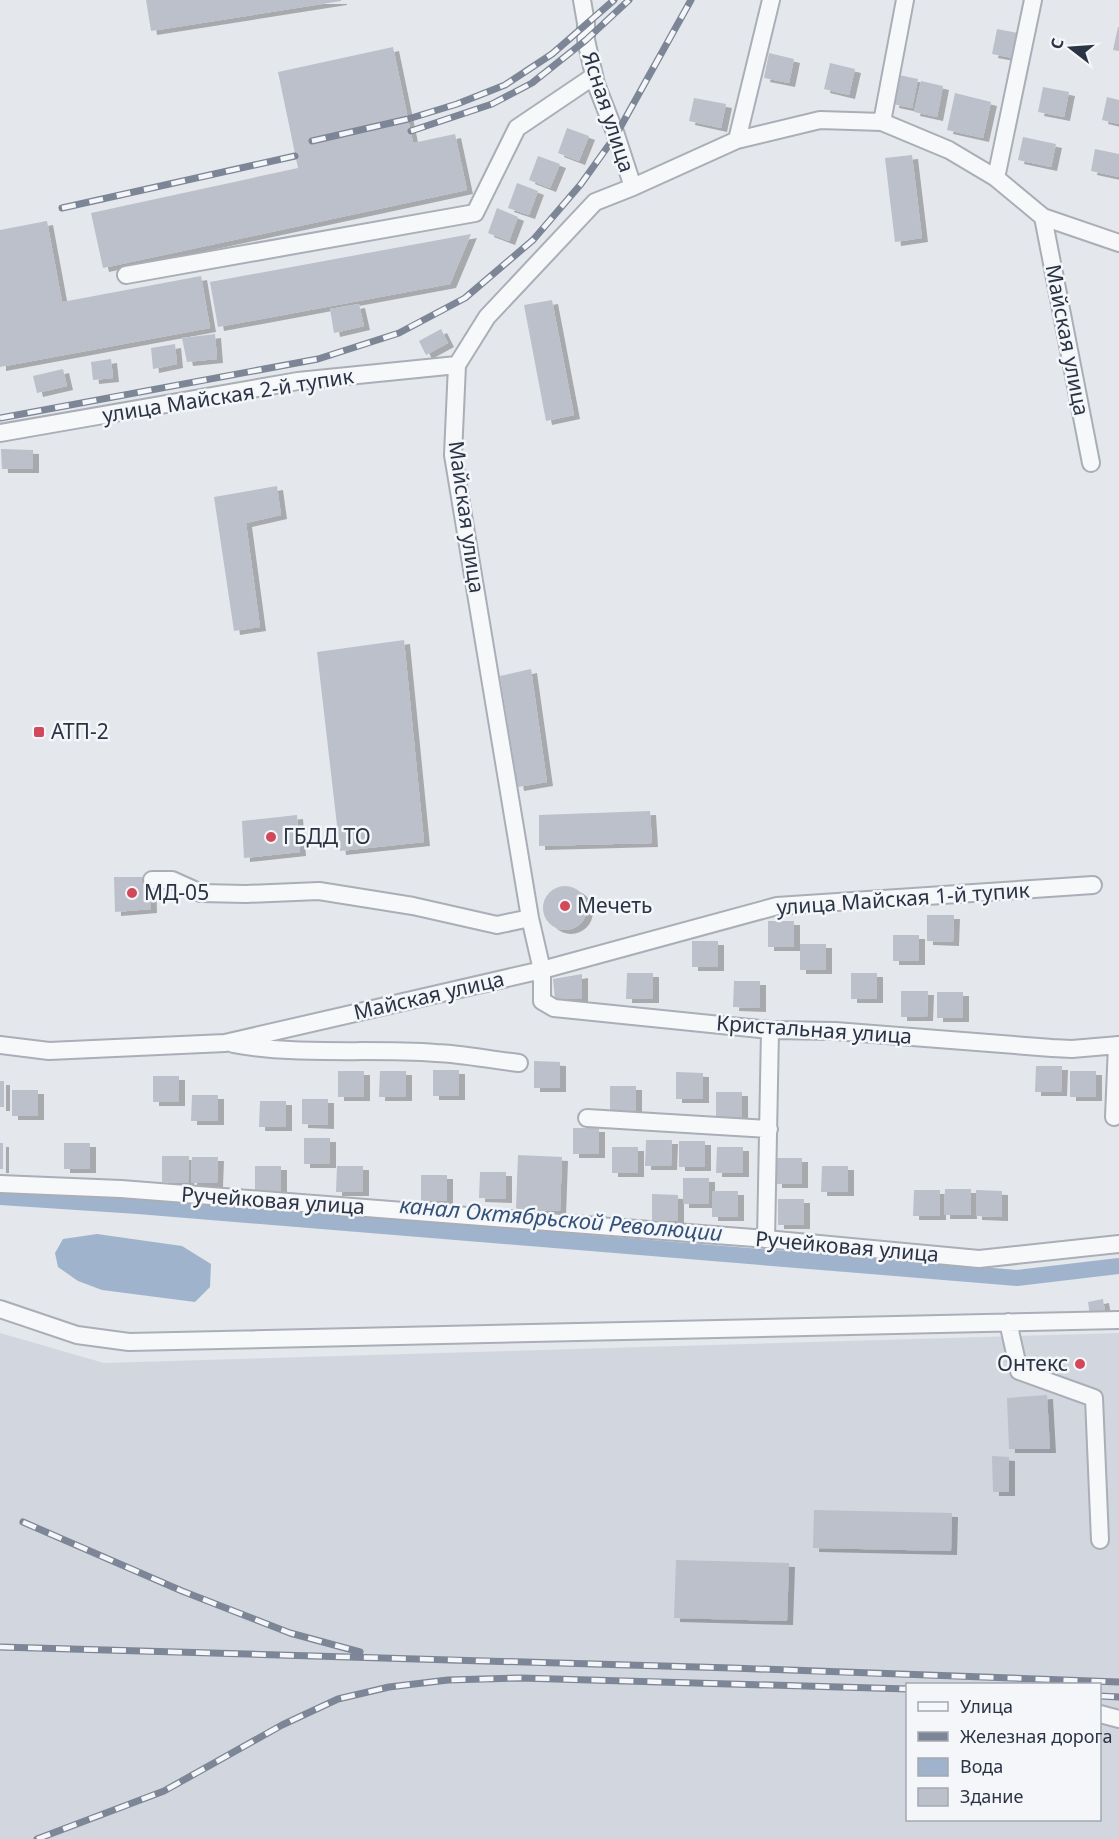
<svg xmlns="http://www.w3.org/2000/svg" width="1119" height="1839" viewBox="0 0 1119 1839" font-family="'Noto Sans',sans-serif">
	<defs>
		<filter id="shadow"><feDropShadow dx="6" dy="4" stdDeviation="0" flood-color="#0004"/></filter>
	</defs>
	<rect width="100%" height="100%" fill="#e4e7ec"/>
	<path fill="#d2d6de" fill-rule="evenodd" d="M0,1333l104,30 1015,-30v506h-1119zM908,1684h192v136h-192z"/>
	<path fill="#9fb4cc" d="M97,1234l85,12 29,18 -1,23 -15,15 -93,-12 -24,-9 -20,-14 -3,-14 8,-14z"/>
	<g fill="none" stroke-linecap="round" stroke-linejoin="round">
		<path stroke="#9fb4cc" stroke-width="16" d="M0,1197l138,9 879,72 102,-12"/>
	</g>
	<path fill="#bbc0ca" filter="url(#shadow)" d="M146,0h195v1l-190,30z
		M1118,27h1v24l-6,-1z
		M997,29l26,5 -5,25 -26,-5z
		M393,47l20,96 42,-9 12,56 -364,78 -12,-55 207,-45 -20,-96z
		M769,53l25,6 -5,24 -25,-5z
		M830,63l25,6 -6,26 -25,-6z
		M899,75l19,4 -6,29 -19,-4z
		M921,81l22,5 -6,31 -23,-5z
		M1043,87l26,5 -5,25 -26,-5z
		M955,93l36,9 -8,36 -36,-8z
		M1107,97l12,3v24l-17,-4z
		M694,98l32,6 -5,24 -32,-7z
		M567,128l22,8 -10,25 -21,-8z
		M1023,137l33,7 -5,23 -33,-7z
		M1095,149l24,5v23l-28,-6z
		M912,155l10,83 -27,4 -10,-84z
		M538,156l22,8 -10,24 -21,-8z
		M517,183l21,8 -9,24 -21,-7z
		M497,208l21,9 -9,24 -21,-8z
		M47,221l15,81 139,-26 9,52 -210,39v-137z
		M471,234l-21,50 -232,43 -8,-45z
		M552,300l22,115 -28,6 -22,-116z
		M359,304l5,22 -30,7 -4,-24z
		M441,329l7,14 -22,12 -7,-14z
		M215,334l2,25 -30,3 -5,-24z
		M175,344l2,20 -24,5 -2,-21z
		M111,359l2,19 -20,2 -2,-18z
		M63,369l4,17 -30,7 -4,-17z
		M1,449l32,1v19h-31z
		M277,486l4,29 -35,8 14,104 -26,4 -20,-134z
		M404,640l20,202 -84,9 -23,-199z
		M531,669l16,113 -29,5 -18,-111z
		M650,811l2,32 -113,3v-31z
		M297,815l3,37 -56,6 -2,-37z
		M114,877h36l1,32 -36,3z
		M543 908a22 22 0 1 1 44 0a22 22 0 1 1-44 0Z
		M927,915h27l-1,27 -26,-1z
		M768,921h26v26h-26z
		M893,935h26v26h-26z
		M692,941h26v26h-26z
		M800,944h26v26h-26z
		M627,973h26v26h-27z
		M851,973h26v26h-26z
		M582,974v25h-27l-2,-20z
		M734,981h26v27l-27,-1z
		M901,991h27l-1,26h-26z
		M937,992h26v26h-26z
		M534,1061l26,1v26h-26z
		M1036,1066h26l-1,26h-26z
		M433,1070h26v26h-26z
		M338,1071h26v26h-26z
		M380,1071h26v26h-27z
		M1070,1071h26v26h-26z
		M676,1072l27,1v26h-27z
		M153,1076h26v26h-26z
		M0,1081h4v26h-4z
		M610,1086h26v26h-26z
		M12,1090h26v26h-26z
		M716,1092h26v26h-26z
		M192,1095h26v26h-27z
		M302,1099h26v26l-26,-1z
		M260,1101h26v26h-27z
		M573,1128h26v26h-26z
		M304,1138h26v26h-26z
		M646,1140h26l-1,26h-26z
		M679,1141h26v26h-26z
		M0,1143h3v26h-3z
		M64,1143h26v26h-26z
		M612,1147h26v26h-26z
		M717,1147h26v26h-27z
		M518,1155l44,2 -2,54 -44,-2z
		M162,1156h27l-1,27 -26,-1z
		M192,1157h26l-1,26h-26z
		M776,1158h26v26h-26z
		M255,1166h26v26h-26z
		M337,1166h26v26h-27z
		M822,1166h26v26h-27z
		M480,1172h26v27l-27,-1z
		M421,1175h26v26h-26z
		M683,1178h26v26h-26z
		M945,1189h26v26h-27z
		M914,1190h26v26h-27z
		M976,1190l26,1v26l-26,-1z
		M712,1191h26v26h-26z
		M652,1194l26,1v26l-26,-1z
		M778,1199h26v26h-26z
		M1103,1299l2,13 -15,3 -2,-13z
		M1047,1395l3,54h-41l-2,-51z
		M992,1456l17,1v35h-16z
		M814,1510l138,3 -1,38 -138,-3z
		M676,1560l113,3 -2,58 -113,-3z"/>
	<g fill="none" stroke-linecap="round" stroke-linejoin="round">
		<defs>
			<path id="minor" d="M582,0l4,23v17l10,44 20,51 17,52
				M882,122l23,-122
				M737,140l34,-140
				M996,178l37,-178
				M1043,217l48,246
				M126,275l349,-62 42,-85 77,-52
				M0,433l298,-52 159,-16
				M152,880h20l29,13 45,1 73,-3 94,15 84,19 33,-7
				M1093,885l-316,21 -235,64v31l12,7 216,22 65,1 217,17 20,1 47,-4
				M233,1044c67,12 135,4 203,9 27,1 55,7 83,10
				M0,1045l49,6 176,-8 317,-73 -12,-52 -77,-463 4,-90 30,-48 108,-115 38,-15 104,-47 83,-20 62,2 67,28 47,28 47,39 76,26
				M1114,1117l3,-72
				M587,1118l182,11
				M0,1184l121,5 645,50 213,20 140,-15
				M766,1239l4,-209
				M0,1309l77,26 52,7 990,-22
				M1008,1322l11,49 75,27 6,142
				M1100,1714l19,5"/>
		</defs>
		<use href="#minor" stroke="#a9aeb7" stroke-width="20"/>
		<use href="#minor" stroke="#f7f8fa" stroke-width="16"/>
		<defs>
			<path id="rail" d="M411,131l81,-27 40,-21 54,-43 43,-40
				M312,141l96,-22 49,-15 48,-19 47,-31 62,-54
				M62,208l233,-52
				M0,418l318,-59 81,-26 66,-35 68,-58 48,-56 35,-49 75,-135
				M23,1522l159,69 108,42 70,19
				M0,1647l732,21 387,14
				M1100,1696l19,1
				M37,1839l127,-48 118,-66 56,-26 51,-12 59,-7 72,-2 388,11"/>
		</defs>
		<use href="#rail" stroke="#7d8696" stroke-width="7"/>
		<use href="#rail" stroke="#f4f6f9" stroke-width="4.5" stroke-dasharray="14" stroke-linecap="butt"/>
	</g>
	<g fill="#d1495b" stroke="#f4f6f9" stroke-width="2">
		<rect x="33" y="726" width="12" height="12" rx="3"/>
		<circle cx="271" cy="837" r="6"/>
		<circle cx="132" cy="893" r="6"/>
		<circle cx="565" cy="906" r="6"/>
		<circle cx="1080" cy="1364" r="6"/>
	</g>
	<g text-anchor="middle" stroke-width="5" stroke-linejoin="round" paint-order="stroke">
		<g font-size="21" fill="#2b3445" stroke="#f4f6f9">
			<text transform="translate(608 112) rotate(72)" y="7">Ясная улица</text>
			<text transform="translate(1067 340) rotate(79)" y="7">Майская улица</text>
			<text transform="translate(228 396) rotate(-9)" y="7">улица Майская 2-й тупик</text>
			<text transform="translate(466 517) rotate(82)" y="7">Майская улица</text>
			<text transform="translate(903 899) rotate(-4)" y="7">улица Майская 1-й тупик</text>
			<text transform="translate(429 996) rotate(-13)" y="7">Майская улица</text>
			<text transform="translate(814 1030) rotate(4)" y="7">Кристальная улица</text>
			<text transform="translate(273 1201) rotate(4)" y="7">Ручейковая улица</text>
			<text transform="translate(847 1247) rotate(5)" y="7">Ручейковая улица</text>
		</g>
		<g font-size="21" fill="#2b3445" stroke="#f4f6f9" text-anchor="start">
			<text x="51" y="739">АТП-2</text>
			<text x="283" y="844">ГБДД ТО</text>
			<text x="144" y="900">МД-05</text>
			<text x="577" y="913">Мечеть</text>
			<text x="1068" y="1371" text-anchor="end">Онтекс</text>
		</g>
		<g font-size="22" font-style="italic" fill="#34527a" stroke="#f4f6f9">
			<text transform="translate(561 1219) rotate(5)" y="8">канал Октябрьской Революции</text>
		</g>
	</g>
	<rect x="906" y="1683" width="195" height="138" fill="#f4f6f9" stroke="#a4a8b1" stroke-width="1.5"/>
	<rect x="918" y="1702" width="30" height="9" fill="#f7f8fa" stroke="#a4a8b1" stroke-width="1.5"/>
	<text x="960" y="1713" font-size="18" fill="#2b3445">Улица</text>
	<rect x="918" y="1732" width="30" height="9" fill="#7d8696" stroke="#a4a8b1" stroke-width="1.5"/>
	<text x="960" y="1743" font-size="18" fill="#2b3445">Железная дорога</text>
	<rect x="918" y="1758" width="30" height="18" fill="#9fb4cc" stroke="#a4a8b1" stroke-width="1.5"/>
	<text x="960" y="1773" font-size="18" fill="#2b3445">Вода</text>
	<rect x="918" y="1788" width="30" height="18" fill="#bbc0ca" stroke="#a4a8b1" stroke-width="1.5"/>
	<text x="960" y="1803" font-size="18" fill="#2b3445">Здание</text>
	<g transform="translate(1071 48) rotate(287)" stroke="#f4f6f9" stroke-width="4.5" paint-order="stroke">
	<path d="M0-4.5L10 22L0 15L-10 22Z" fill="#2b3445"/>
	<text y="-9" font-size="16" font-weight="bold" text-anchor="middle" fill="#2b3445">С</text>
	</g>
</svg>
